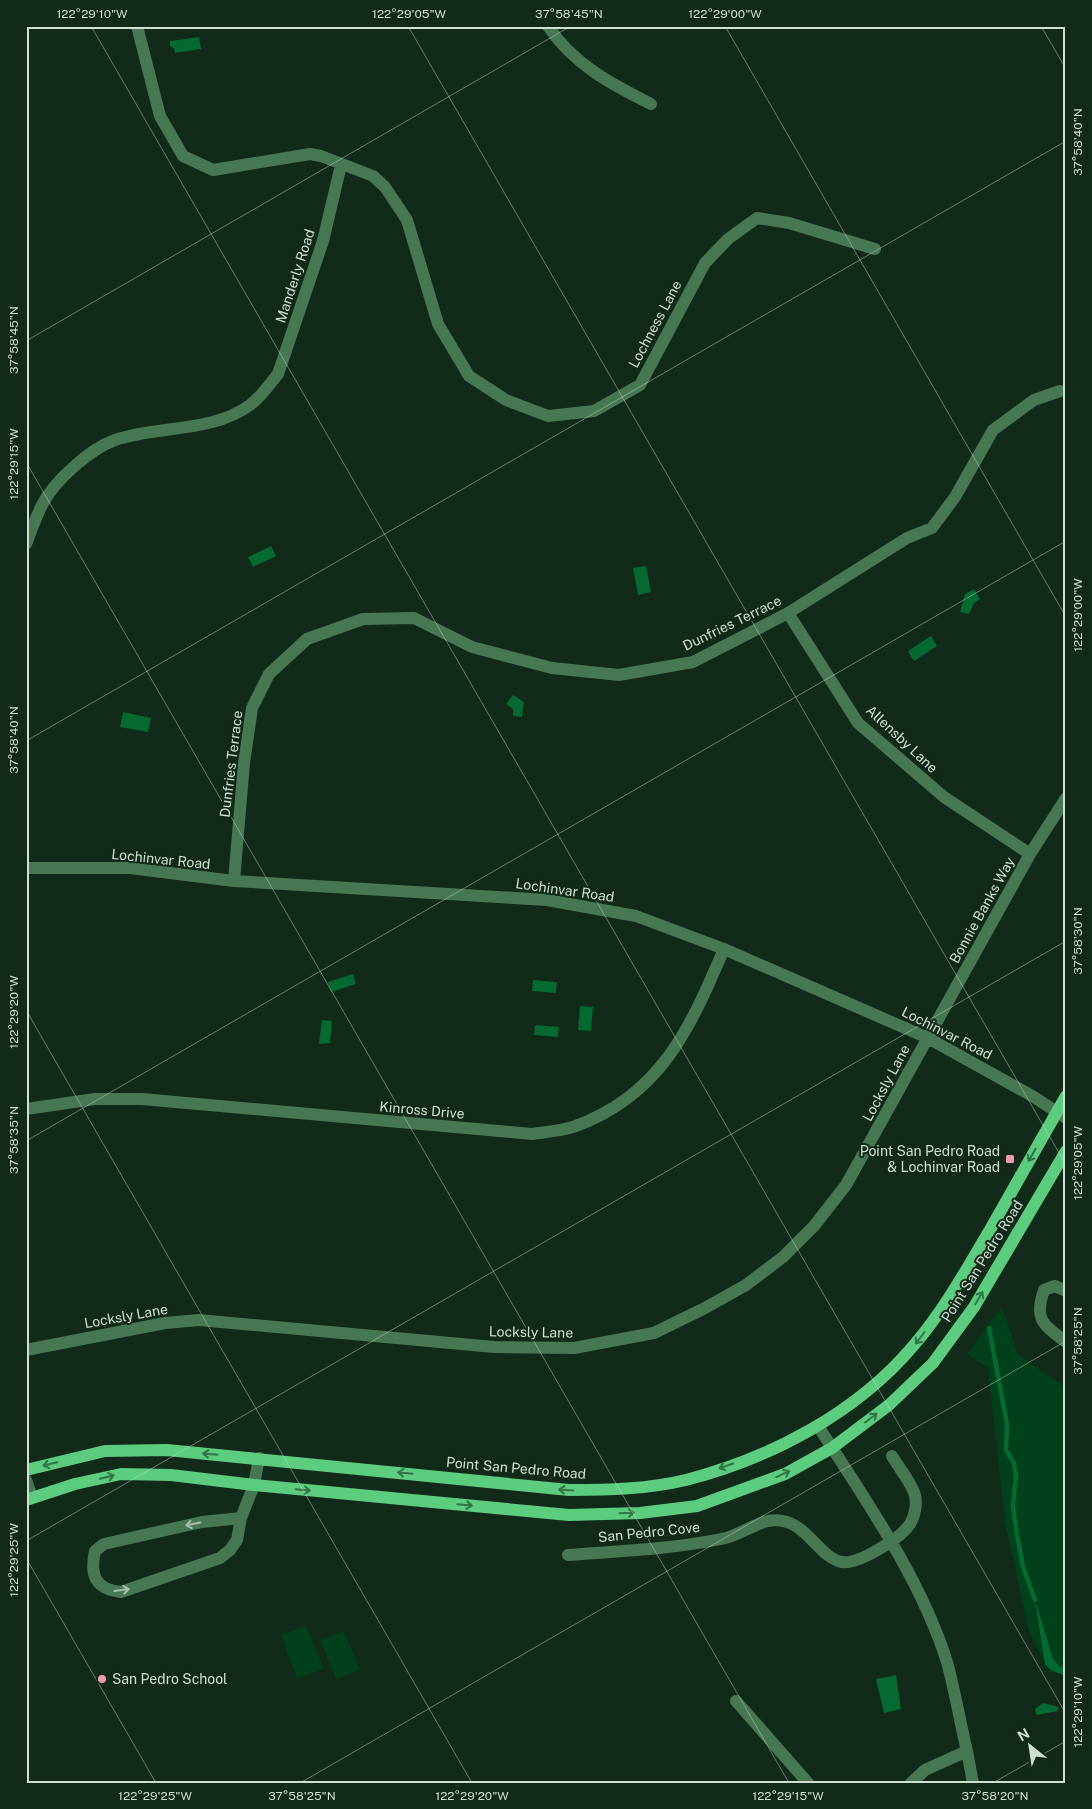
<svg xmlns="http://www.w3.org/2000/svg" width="1092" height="1809" viewBox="0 0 1092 1809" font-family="'Public Sans',sans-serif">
	<rect width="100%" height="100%" fill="#122a19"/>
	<path fill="#00401b" d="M1002,1307l16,47 48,34v285l-17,-1 -20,-41 -24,-108 -17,-155 -21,-14z
		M306,1626l18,43 -27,9 -16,-43z
		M344,1631l16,39 -24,9 -16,-39z"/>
	<path fill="#056932" d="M199,37l2,12 -26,4 -1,-5 -4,-2v-5z
		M271,546l5,10 -23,11 -5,-10z
		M646,566l5,26 -13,3 -5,-27z
		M974,589l6,10 -6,4 -5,11 -9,-2 5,-18z
		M931,636l6,10 -23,15 -6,-10z
		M513,695l11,7 -2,15 -9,-1v-7l-7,-5z
		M123,712l28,6 -3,14 -28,-5z
		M353,974l3,10 -25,8 -3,-10z
		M533,980l24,2 -1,11 -24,-2z
		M580,1006l13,1 -2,24 -13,-1z
		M322,1020l10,1 -2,22 -11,1z
		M535,1025l24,2 -1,10 -24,-2z
		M1035,1600l18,59 6,7 7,3v7l-15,-6 -6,-6z
		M896,1675l5,34 -17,4 -8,-34z
		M1043,1703l15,4v4l-22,4 -1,-6z"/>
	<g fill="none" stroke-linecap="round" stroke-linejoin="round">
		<path stroke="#056932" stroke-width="4.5" d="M989,1328l18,96 -1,26 8,13 2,13 -3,30 4,28 6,33 12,33"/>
		<path stroke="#457853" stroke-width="12" d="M137,26l23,90 23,40 30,14 97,-16 11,2 52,20 12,11 22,33 31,104 31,52 37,24 42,16 46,-5 46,-26 65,-122 23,-24 29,-21 32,5 86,26
			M548,26c25,38 63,58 103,78
			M26,544c5,-13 10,-27 16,-39 12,-24 48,-56 73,-65 43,-15 97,-7 135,-35 11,-8 19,-20 28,-31l45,-133 18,-76
			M788,613l70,110 86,74 86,57
			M26,868h104l104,13 313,19 89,16 88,33 204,89 106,59 32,21
			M234,881l10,-118 8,-55 17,-34 38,-35 56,-20 51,-1 58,29 80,21 67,7 74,-13 95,-49 119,-75 25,-10 23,-31 38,-67 41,-30 26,-9
			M26,1109l69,-10h47l390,35c13,-2 28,-3 41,-7 88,-31 117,-99 151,-178
			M1066,1291l-11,-5 -11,4c-10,29 -2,34 22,52
			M26,1350l139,-27 34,-3 295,27 80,1 80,-15 51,-25 41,-23 37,-28 31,-31 32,-41 184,-331 36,-56
			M818,1426c47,73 103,153 129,236 8,29 13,60 20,89l-42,19 -14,13
			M26,1480l6,17
			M241,1518l-39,4 -98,22 -9,7c-5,23 -1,38 26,41l99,-34 10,-8 7,-10 4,-22 13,-33 5,-27
			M568,1555c53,-4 106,-6 158,-17 15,-4 28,-14 42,-17 37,-7 48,36 74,41 16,3 59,-24 68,-38 5,-8 7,-20 5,-29 -4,-13 -16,-27 -23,-39
			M736,1701l72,82
			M967,1751l6,32"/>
		<path stroke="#5ccd7f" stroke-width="12" d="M26,1470l79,-19 62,-1 402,40c39,0 79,-1 117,-10 85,-22 171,-67 228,-135 31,-36 53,-77 77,-117 25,-44 50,-88 75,-132
			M26,1500l49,-16 46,-10 50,1 83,10 315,30 71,-2 57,-7 88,-32 47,-26 57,-43 44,-42 41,-56 92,-156"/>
	</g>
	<defs><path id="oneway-shaft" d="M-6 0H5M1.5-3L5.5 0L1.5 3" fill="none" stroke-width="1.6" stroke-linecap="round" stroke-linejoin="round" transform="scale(1.25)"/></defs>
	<g stroke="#337347">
		<use href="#oneway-shaft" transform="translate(1032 1155) rotate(120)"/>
		<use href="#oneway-shaft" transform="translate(979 1298) rotate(-59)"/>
		<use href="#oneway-shaft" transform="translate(920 1338) rotate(127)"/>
		<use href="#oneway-shaft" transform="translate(871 1418) rotate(-37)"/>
		<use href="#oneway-shaft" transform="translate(210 1454) rotate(-175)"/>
		<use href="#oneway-shaft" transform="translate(50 1464) rotate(166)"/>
		<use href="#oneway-shaft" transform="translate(726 1466) rotate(161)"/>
		<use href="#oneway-shaft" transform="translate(405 1473) rotate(-174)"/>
		<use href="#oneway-shaft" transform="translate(783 1474) rotate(-24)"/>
		<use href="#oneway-shaft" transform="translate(107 1477) rotate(-13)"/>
		<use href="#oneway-shaft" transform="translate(303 1490) rotate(5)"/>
		<use href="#oneway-shaft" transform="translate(566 1490) rotate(-176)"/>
		<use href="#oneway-shaft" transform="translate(465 1505) rotate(5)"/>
		<use href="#oneway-shaft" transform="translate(627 1513) rotate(-2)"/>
	</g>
	<g stroke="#a7c0ad">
		<use href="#oneway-shaft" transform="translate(193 1524) rotate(169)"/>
		<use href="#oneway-shaft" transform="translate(122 1590) rotate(-8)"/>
	</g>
	<path fill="none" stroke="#d1dfd4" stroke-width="1" stroke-opacity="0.45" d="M91,26l975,1688M408,26l658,1139M725,26l341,591M1041,26l25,43M26,341l545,-315M26,462l763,1321M26,741l1040,-600M26,1010l446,773M26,1141l1040,-600M26,1541l1040,-600M26,1558l130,225M300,1783l766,-442M993,1783l73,-42"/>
	<g fill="#f19ab3" stroke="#122a19" stroke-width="2">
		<rect x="1005" y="1154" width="10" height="10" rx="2.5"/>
		<circle cx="102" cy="1679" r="5"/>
	</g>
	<g text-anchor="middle" stroke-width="4" stroke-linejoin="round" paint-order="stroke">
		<g font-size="14" fill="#d1dfd4" stroke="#122a19">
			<text transform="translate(295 276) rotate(-72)" y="5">Manderly Road</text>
			<text transform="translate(655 324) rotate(-62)" y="5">Lochness Lane</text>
			<text transform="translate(732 623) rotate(-26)" y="5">Dunfries Terrace</text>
			<text transform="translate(902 739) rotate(43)" y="5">Allensby Lane</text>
			<text transform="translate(231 764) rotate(-83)" y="5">Dunfries Terrace</text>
			<text transform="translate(161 859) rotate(6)" y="5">Lochinvar Road</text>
			<text transform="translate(565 890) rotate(8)" y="5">Lochinvar Road</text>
			<text transform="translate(982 910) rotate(-61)" y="5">Bonnie Banks Way</text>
			<text transform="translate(947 1033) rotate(27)" y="5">Lochinvar Road</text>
			<text transform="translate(886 1083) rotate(-62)" y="5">Locksly Lane</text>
			<text transform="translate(422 1110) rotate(5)" y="5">Kinross Drive</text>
			<text transform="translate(982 1261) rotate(-58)" y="5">Point San Pedro Road</text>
			<text transform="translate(126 1316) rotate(-10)" y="5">Locksly Lane</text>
			<text transform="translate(531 1332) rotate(1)" y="5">Locksly Lane</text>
			<text transform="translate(516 1468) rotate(5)" y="5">Point San Pedro Road</text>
			<text transform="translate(649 1532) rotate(-6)" y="5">San Pedro Cove</text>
		</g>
		<g font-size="14" fill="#d1dfd4" stroke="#122a19" text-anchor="end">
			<text x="1000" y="1156">Point San Pedro Road<tspan x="1000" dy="16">&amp; Lochinvar Road</tspan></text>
			<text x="112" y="1684" text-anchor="start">San Pedro School</text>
		</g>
	</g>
	<rect width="1092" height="1809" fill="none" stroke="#122a19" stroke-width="55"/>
	<g transform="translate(1030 1746) rotate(330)" stroke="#122a19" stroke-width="4" paint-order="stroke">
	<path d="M0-4L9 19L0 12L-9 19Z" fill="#d1dfd4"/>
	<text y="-8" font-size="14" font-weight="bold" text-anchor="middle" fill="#d1dfd4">N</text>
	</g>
	<rect x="28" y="28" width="1036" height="1754" fill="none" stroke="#d1dfd4" stroke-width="2"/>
	<g font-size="12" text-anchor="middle" fill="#d1dfd4">
		<text x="92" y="18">122°29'10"W</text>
		<text x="409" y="18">122°29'05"W</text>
		<text x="569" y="18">37°58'45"N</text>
		<text x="725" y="18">122°29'00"W</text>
		<text transform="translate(1078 142) rotate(-90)" y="4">37°58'40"N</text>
		<text transform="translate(14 340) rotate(-90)" y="4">37°58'45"N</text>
		<text transform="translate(14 464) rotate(-90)" y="4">122°29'15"W</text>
		<text transform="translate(1078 615) rotate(-90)" y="4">122°29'00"W</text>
		<text transform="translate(14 740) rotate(-90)" y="4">37°58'40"N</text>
		<text transform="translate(1078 941) rotate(-90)" y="4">37°58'30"N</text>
		<text transform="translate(14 1012) rotate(-90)" y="4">122°29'20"W</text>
		<text transform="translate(14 1140) rotate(-90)" y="4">37°58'35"N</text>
		<text transform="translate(1078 1163) rotate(-90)" y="4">122°29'05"W</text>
		<text transform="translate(1078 1341) rotate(-90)" y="4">37°58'25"N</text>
		<text transform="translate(14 1560) rotate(-90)" y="4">122°29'25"W</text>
		<text transform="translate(1078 1712) rotate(-90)" y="4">122°29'10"W</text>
		<text x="155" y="1800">122°29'25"W</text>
		<text x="302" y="1800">37°58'25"N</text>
		<text x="472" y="1800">122°29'20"W</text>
		<text x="788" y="1800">122°29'15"W</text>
		<text x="995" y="1800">37°58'20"N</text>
	</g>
</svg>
